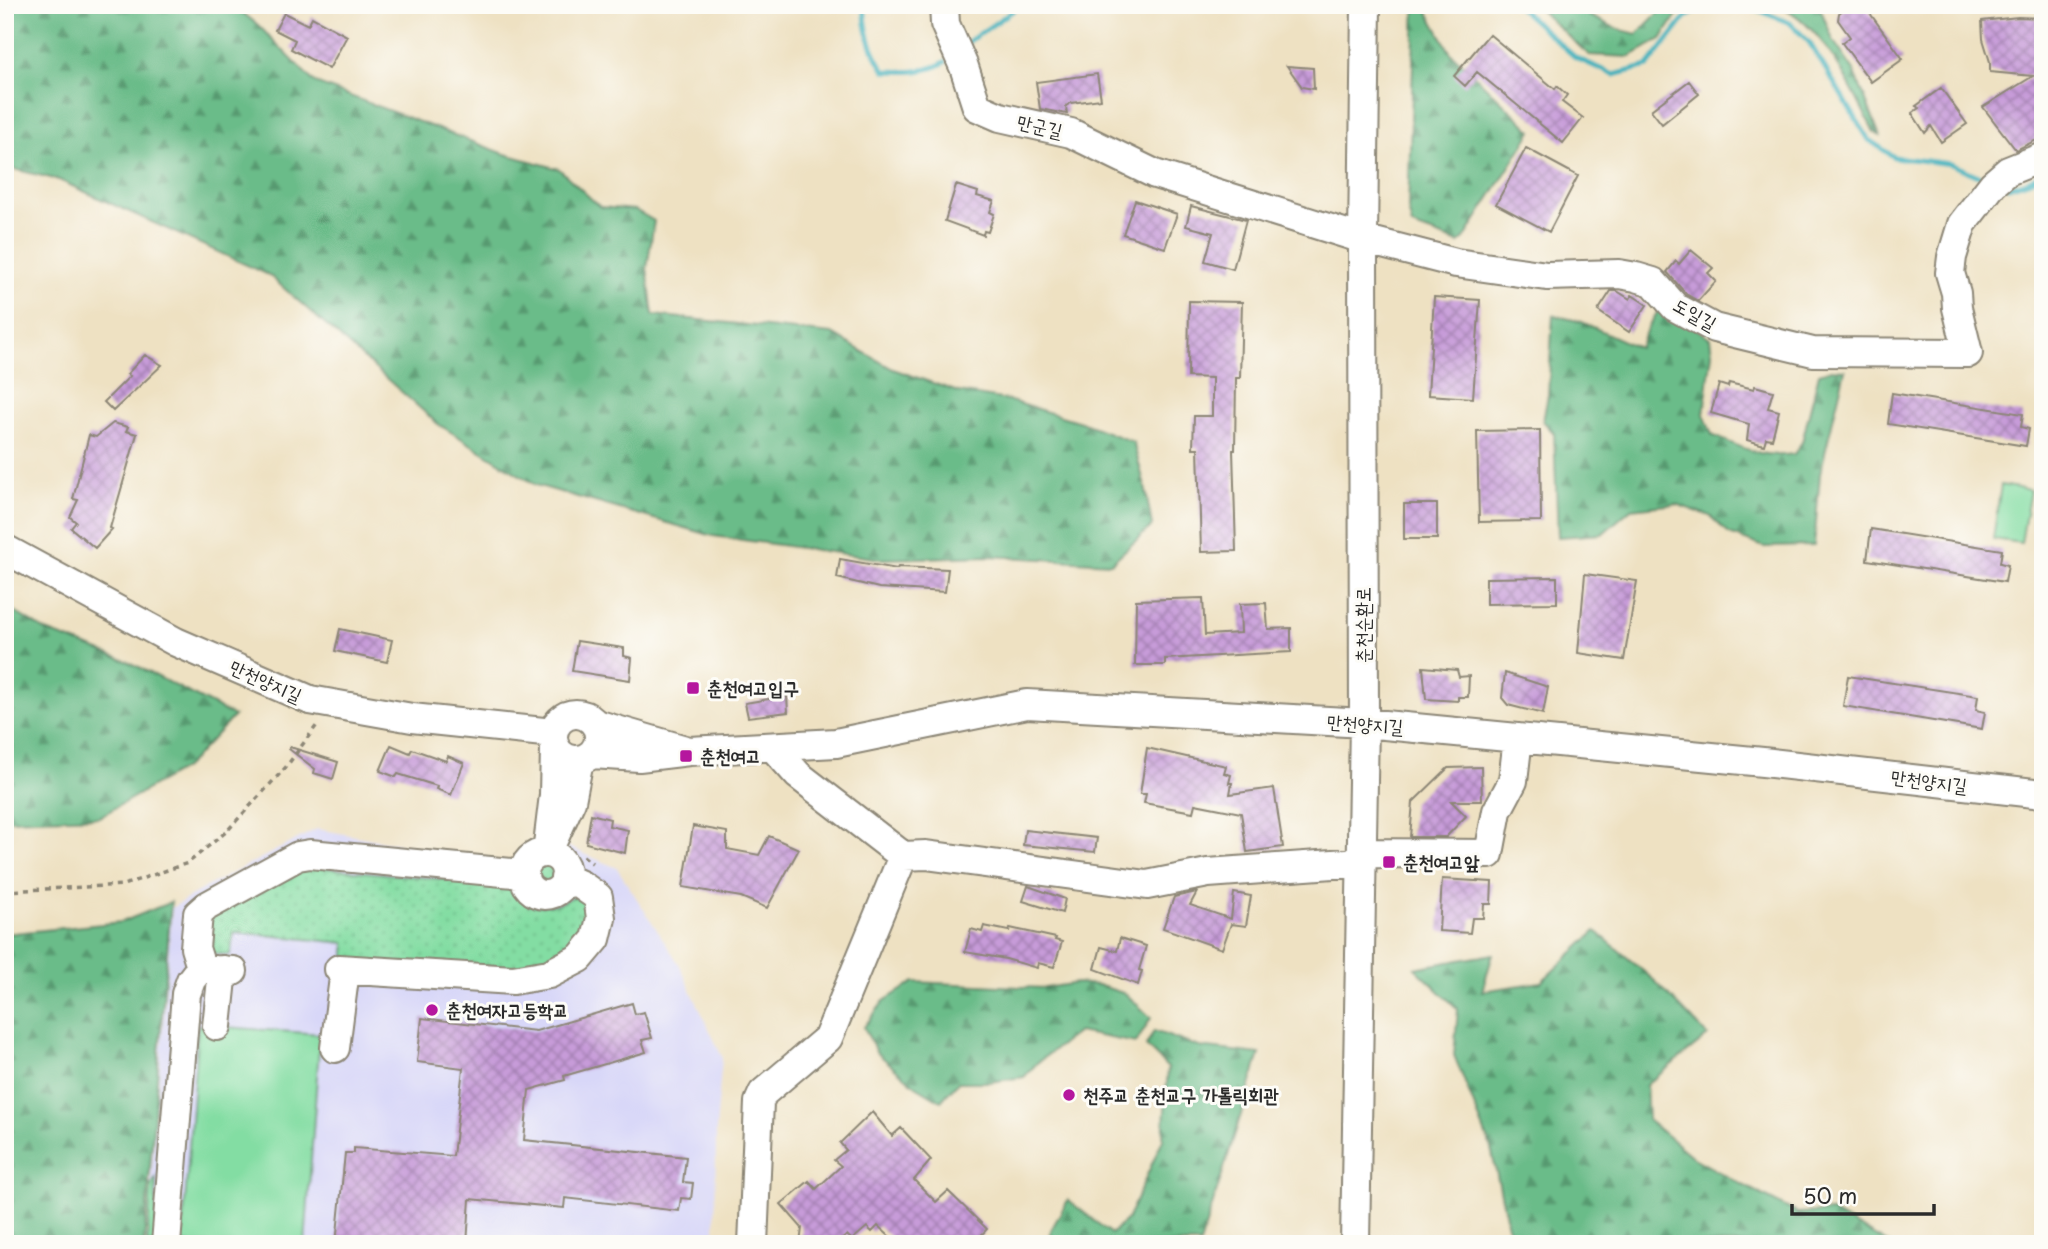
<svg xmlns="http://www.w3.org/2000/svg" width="2048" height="1249" viewBox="0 0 2048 1249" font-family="'Playpen Sans','Poor Story',sans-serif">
	<defs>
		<pattern id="grass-dots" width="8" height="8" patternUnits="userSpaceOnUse" patternTransform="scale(1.75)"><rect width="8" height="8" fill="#83dda3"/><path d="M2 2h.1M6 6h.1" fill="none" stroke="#71be8c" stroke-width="1.8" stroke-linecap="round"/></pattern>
		<pattern id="forest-firs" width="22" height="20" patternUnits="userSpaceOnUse" patternTransform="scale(1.75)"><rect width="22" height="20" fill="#6abc89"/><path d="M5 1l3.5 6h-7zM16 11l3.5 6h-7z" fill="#579970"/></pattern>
		<pattern id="building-cross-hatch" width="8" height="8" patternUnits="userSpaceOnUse" patternTransform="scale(1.75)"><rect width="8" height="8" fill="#c79bd9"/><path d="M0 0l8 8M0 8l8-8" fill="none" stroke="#a27fb0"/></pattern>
	</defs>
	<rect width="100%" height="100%" fill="#fdfcf7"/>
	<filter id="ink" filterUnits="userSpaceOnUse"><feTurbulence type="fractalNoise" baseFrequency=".0143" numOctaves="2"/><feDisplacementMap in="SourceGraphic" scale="14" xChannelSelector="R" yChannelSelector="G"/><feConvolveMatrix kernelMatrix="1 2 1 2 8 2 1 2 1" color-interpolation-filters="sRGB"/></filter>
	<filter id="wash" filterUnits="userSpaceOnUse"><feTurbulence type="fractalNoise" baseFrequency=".00686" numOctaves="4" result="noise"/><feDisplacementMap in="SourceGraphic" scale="28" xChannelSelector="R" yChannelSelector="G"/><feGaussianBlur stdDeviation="1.57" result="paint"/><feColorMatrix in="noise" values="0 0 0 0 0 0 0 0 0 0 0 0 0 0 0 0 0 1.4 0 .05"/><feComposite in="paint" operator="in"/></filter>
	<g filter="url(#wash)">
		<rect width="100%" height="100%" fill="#eee1c2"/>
		<path fill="#d8d7f8" d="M317,829l195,36 43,-24 62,27 62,96 43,93 -6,72 -1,115h-569l26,-336 34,-21z"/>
		<path fill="url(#grass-dots)" stroke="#578467" stroke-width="2" d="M532 875a12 12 0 1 1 24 0a12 12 0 1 1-24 0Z
			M304,866l199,19 10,5 20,16 25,-2 14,-7 12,2 8,21 -16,29 -38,19 -193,-6v-19l-111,-11 -4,23 -20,-2 -5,-35z"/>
		<path fill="url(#forest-firs)" stroke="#4a745a" stroke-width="2" d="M5,5h228l25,20 57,58 190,71 54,15 41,38 35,3 19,11 -7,47 6,47 179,19 61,35 65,23 49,8 74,22 52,20 12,44 7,40 -41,37 -121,-7 -109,3 -168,-23 -177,-51 -98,-61 -169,-149 -210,-95 -54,-13z
			M1415,5h9l26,47 82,79 -68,108 -5,4 -47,-17 -4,-17z
			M1534,5h34l49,24 20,5 29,-29h18l-23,34 -32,18 -40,-2z
			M1778,5h41l14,35 21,31 26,65 -6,-4c-22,-42 -50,-107 -96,-127z
			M1662,305l48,33 2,15 -8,61 8,21c28,12 51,24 82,19l8,-12 17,-69 13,-4 13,1 -25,104 -6,72 -50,1 -35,-13 -19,-18 -34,-12 -45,5 -29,25 -44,3 -4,-104 -11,-12 5,-26 5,-80 29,7 57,26 8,-19z
			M5,606l41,25 83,31 105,54 -48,51 -87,50 -94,3z
			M171,902l-27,342h-139v-310l117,-12z
			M1596,931l60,51 52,54 -62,49 2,35 46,38 47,26 56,29 35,-1 57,32h-377l-21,-96 -37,-93 4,-46 -43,-41 78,-14 -11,37 59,-9z
			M914,982l131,6 32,-5 21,2 28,9 25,24 -15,25 -58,-11 -40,30 -14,15 -34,5h-32l-17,19 -25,-15 -40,-34 -12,-25 20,-26z
			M1154,1031l45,16 61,7 -60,190h-152l3,-14 17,-30 43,34 17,-16 35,-79 5,-71 -22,-22z"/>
		<path fill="#83dda3" stroke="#578467" stroke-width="2" d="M2001,485l29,5 -9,53 -28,-4z
			M198,1025l122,9 -15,210h-123z
			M156,1178v66h-9l4,-59z"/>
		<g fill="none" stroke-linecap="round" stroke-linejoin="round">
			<path stroke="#42b1bc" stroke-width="5" d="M864,5c2,28 6,43 21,66 22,1 41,2 60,-9
				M1516,5l60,53 38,17 34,-9 38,-49 22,-12
				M1746,5l44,18 19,19 60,98 25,17 57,7 30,13
				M968,42l53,-37
				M2008,187l22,-7 13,-8"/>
		</g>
		<g id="blocks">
			<path fill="url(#building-cross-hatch)" d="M1850,5h14l39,54 -32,23 -29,-39 8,-6 -12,-17 1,-7z
				M284,13l24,12 4,-8 35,19 -18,33 -38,-20 4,-9 -20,-10z
				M2018,17l25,1v119l-27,13 -33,-43 50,-31 -43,-4v-10l-7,-23 -1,-18z
				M1489,34l66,55 2,-3 10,9 -5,7 21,16 -20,25 -86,-71 -12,14 -11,-10z
				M1287,66l26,2 1,21 -12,-2z
				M1097,74l4,25 -30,4 -5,3 1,8 -27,-5 -4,-27z
				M1689,81l10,13 -37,30 -11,-14z
				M1941,88l26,36 -26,18 -10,-16 -6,7 -13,-20 7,-5 -3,-2z
				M1526,148l52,28 -29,56 -53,-28z
				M956,185l22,7 -1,4 17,5 -4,11 4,2 -6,18 -4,-1 -1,4 -38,-14z
				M1135,200l42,14 -12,34 -42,-14z
				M1191,206l55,14 -13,49 -28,-8 8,-28 -27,-7z
				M1691,250l22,18 -5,5 8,8 -18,20 -12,-7 -19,-22 9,-11 3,3z
				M1611,291h6l13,8 2,-4 15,10 -18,27 -31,-21z
				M1434,297l46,3 -7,98 -45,-3z
				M1189,301l53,1 -2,76h-4l-1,72h-2l3,101 -35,1 -3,-104h-5l1,-32h18v-38l-24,-1z
				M145,355l17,10 -49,46 -9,-9 26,-26 -3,-2z
				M1729,383l25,6 1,-3 18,5 -5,17 11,3 -7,28 -6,-1 -2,7 -17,-5 2,-16 -38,-11 8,-29 9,3z
				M1892,393l131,21 -2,13 8,2 -3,17 -138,-22z
				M113,423l15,4 -2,4 11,3 -27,94 2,1 -17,19 -24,-20 5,-6 -6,-5 8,-17 -5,-1 16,-64 7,2z
				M1540,430l1,91 -62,1 -2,-91z
				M1404,504h33v35h-33z
				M1871,529l131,21 -2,13 8,2 -3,17 -138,-22z
				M840,559l57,10 1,-2 50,2 -3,23 -66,-4 -42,-10z
				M1585,574l52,7 -13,79 -46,-7z
				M1557,577v26l-71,1v-26z
				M1203,598l2,37 36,-2 -1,-29 26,-1 2,26 23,-1v24l-126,7v6h-30l1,-65z
				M340,629l52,11 -5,22 -52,-11z
				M577,641l47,7v8l8,2 -2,22 -58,-9z
				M1423,667l34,3 2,7 10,-1 -1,21h-10v4l-32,-2z
				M1505,673l43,14 -5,27 -35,-9 -6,-7z
				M1848,676l130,20 -2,14 9,2 -3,17 -139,-23z
				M787,696l1,16 -40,5 -3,-14z
				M391,745l19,8 2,-4 34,12 2,-5 16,7 -13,32 -15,-6 1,-3 -39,-12 -2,3 -16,-6z
				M290,747l48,15 -5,17 -19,-6 1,-4 -26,-20z
				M1147,748l79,18 -2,7 7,2 -2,8h3l-2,11 44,-6 9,59 -36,5 -6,-39 -46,-9 -2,8 -49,-9 2,-9h-6z
				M1481,767l1,34h-31l15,15 -20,21h-36l3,-35 35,-34z
				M591,814l19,5 -1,7 19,4 -3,23 -39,-10z
				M693,826l34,6v17l32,6 10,-19 30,13 -32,59 -26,-11 -58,-10z
				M1025,830l72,8 -2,14 -72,-7z
				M1442,879l50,3 -1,22h-7l-1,14h-11l-2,15 -31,-2z
				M1028,886l37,13 -3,14 -39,-12z
				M1197,892l-7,13 41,14 3,-26 17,3 -5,30 -15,-2 -9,25 -59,-21 11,-31z
				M984,926l25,5 1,-3 46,10 -1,2 7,2 -8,25 -16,-4 -1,5 -31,-9 -41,-7 6,-23 11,3z
				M1120,938l26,8 -7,24 3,1 -4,14 -43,-16 6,-22 16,4z
				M632,1003l3,11 9,-2 8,26 -10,2 4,12 -82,24 1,4 -36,10 -5,50 162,17 -3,25 10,1 -2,16 -10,-1 -2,13 -114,-13 -1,10 -94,-9 -3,45h-131l9,-91h9v-5l99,8 10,-88 -46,-6 5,-44 114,13z
				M872,1112l20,24 9,-8 30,32 -17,20 22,22 12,-11 39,38 -14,15h-75l-20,-18 -6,6 -5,-5 -15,13 -5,-5 -10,9h-37l2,-16 -21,-24 28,-23 7,8 25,-23 -7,-6 12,-10 -6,-7z"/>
		</g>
	</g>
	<g filter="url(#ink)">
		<use href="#blocks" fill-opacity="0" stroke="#8c8676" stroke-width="2"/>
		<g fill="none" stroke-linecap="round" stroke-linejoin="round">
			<defs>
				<path id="minor" d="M944,5l1,19 19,43 13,40 23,10 71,16 84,41 208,65 93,24 91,13 72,-2 17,3 17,5 22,25 39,21 99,24 155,1 -11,-45 -1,-15 -6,-20 2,-16 10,-33 31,-40 15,-13 35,-14
					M5,549l171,93 134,58 102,18 141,15
					M553 737a23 23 0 1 1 46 0a23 23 0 1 1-46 0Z
					M555,747l-1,48 -7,58 24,-52 8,-41
					M773,747l25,28 105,81 23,-1 221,30 61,-12 153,-11
					M689,751l147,-8 191,-39 337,19 399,39 280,32
					M592,754l47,3 50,-6 -93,-27
					M1361,853l128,1 8,-43 16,-30 5,-43
					M524 874a21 21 0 1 1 42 0a21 21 0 1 1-42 0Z
					M339,969l174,11 36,-6 31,-16 16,-19 5,-21 -3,-21 -17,-12 -16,-7
					M233,971l-19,-1 -13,-3 -6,-19 3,-34 9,-8 91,-50 12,-2 213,20
					M217,1026l6,-56
					M335,1048l10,-78
					M166,1244l20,-250 5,-14 10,-13
					M753,1244l6,-142 4,-9 65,-55 75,-182
					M1355,1244l9,-521 -1,-484 3,-234"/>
			</defs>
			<use href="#minor" stroke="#8c8676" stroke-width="32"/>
			<path stroke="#8c8676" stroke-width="3.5" stroke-dasharray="5 5" stroke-linecap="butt" d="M583,856l9,7
				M5,891l118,-6 65,-22 39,-32 59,-64 31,-42"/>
			<use href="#minor" stroke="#fff" stroke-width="28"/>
		</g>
	</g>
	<g fill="#b5179e" stroke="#fdfcf7" stroke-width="2.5">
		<rect x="686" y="681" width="14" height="14" rx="3.5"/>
		<rect x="679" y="749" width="14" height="14" rx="3.5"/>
		<rect x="1382" y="855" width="14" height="14" rx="3.5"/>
		<circle cx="432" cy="1010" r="7"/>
		<circle cx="1069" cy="1095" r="7"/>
	</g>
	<g text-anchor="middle" stroke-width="6" stroke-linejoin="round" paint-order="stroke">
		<g font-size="19" fill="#2b2b2b" stroke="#fdfcf7">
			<text transform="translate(1040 126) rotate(13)" y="7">만군길</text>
			<text transform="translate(1695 314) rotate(29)" y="7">도일길</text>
			<text transform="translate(1363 625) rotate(-90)" y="7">춘천순환로</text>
			<text transform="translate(266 681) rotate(24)" y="7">만천양지길</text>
			<text transform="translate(1365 724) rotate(4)" y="7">만천양지길</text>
			<text transform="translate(1929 781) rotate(7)" y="7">만천양지길</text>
		</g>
		<g font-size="19" font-weight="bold" fill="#2b2b2b" stroke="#fdfcf7" text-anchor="start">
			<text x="707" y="695">춘천여고입구</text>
			<text x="700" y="763">춘천여고</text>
			<text x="1403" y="869">춘천여고앞</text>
			<text x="446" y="1017">춘천여자고등학교</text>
			<text x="1083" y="1102">천주교 춘천교구 가톨릭회관</text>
		</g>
	</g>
	<rect width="2048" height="1249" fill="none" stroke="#fdfcf7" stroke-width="28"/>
	<path d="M1792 1204v10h142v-10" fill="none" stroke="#2b2b2b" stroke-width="3.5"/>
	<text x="1803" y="1204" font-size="21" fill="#2b2b2b" stroke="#fdfcf7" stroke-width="5" paint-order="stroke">50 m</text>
</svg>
